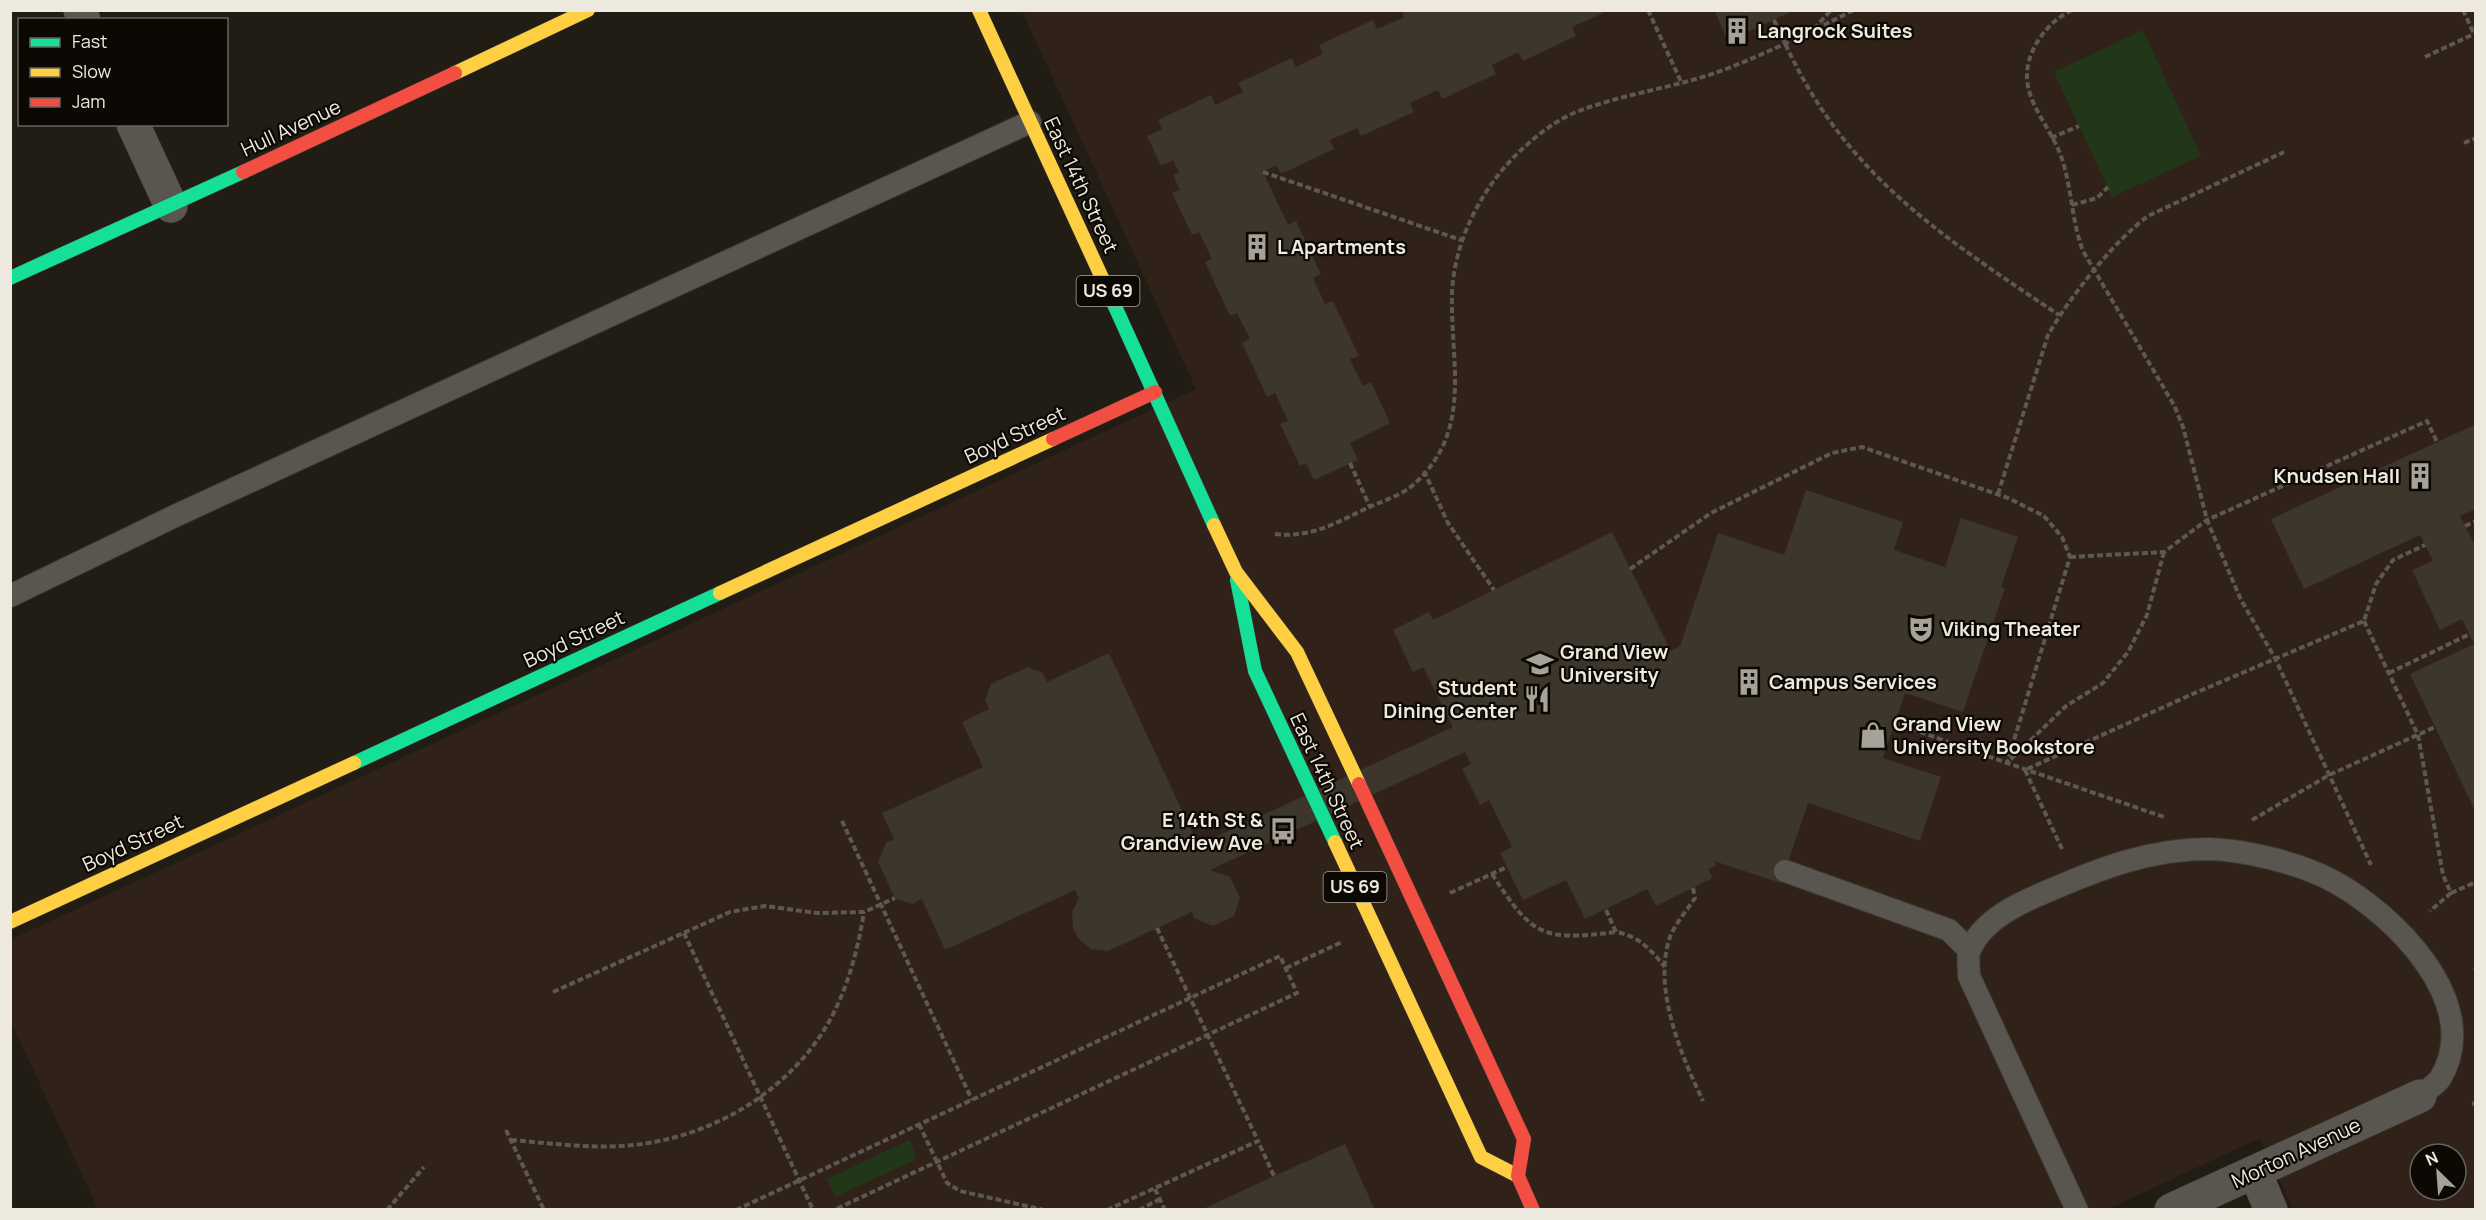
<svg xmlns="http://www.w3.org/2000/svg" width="2486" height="1220" viewBox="0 0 2486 1220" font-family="Manrope,sans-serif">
	<rect width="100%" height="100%" fill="#211d15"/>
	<path fill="#302218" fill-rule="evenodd" d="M1022,11h1453v1198h-182l-33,-71 -154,72 -2008,-1 -87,-187 -1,-82 1186,-551zM2420,1154h36v36h-36z"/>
	<path fill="#223619" d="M2143,30l58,126 -89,41 -58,-125z
		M909,1140l8,19 -82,38 -8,-18z"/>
	<path fill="#3d362a" d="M1401,10h201l1,3 -31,14 4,9 -53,25 -5,-9 -26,13 4,9 -54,25 -4,-9 -28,13 4,9 -53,24 -4,-8 -27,12 4,9 -53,25 -5,-9 -13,7 25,53 8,-4 25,53 -8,4 12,26 8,-3 26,55 -9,3 13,27 8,-4 19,41 -40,20 8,17 -44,20 -8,-17 -6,3 -20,-42 8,-3 -13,-28 -8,4 -25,-54 8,-4 -13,-26 -7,3 -25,-54 7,-3 -13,-27 -7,3 -20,-42 8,-3 -7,-15 6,-3 -6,-12 -12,6 -14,-30 15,-7 -4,-9 53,-25 4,10 28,-13 -5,-9 54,-25 4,9 27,-13 -4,-9 54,-25 4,9 27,-12z
		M1714,10h81l-67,31z
		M2476,424v85l-16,7 13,26 3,-1v272l-66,-139 64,-30 -12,-25 -22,11 -28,-60 21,-9 -13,-26 -116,54 -33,-70z
		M1806,490l97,32 -9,28 51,17 16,-49 57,19 -17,50 4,1 -42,124 -58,-19 -22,65 58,19 -21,64 -112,-38 -27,80 -67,-22 2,4 -8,4 5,9 -57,28 -9,-17 -62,30 -19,-39 -43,20 -23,-47 12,-6 -23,-47 -9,5 -18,-36 9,-5 -6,-12 -255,118 20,7 10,21 -6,18 -21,10 -19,-8 -2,-6 -84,39 -17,-2 -13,-11 -5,-10 -1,-16 7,-14 -4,-8 -130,60 -23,-51 -10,5 -17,-6 -17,-36 8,-19 8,-4 -12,-26 101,-46 -21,-45 27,-13 -4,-9 6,-16 37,-17 15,6 4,9 62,-29 89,192 255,-118 -30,-60 -10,5 -20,-42 36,-18 4,8 179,-88 59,119 9,-5 38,-113 66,22z
		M1345,1144l30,66h-174l73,-34z"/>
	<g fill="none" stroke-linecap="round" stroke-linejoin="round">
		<defs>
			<path id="lane" d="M10,596l167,-81 853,-393
				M1785,871l164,59 20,20
				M2077,1210l-108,-234c0,-7 -2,-20 1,-27 14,-30 49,-46 78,-58 53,-23 102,-42 161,-42 36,1 90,14 122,31 61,32 155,123 109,199 -5,6 -14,12 -20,17"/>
			<path id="street" d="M80,10l4,10
				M133,124l38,82
				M2255,1172l16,38
				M2171,1210l249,-114"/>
			<path id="fast" d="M10,278l233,-106
				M1103,280l111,245
				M1237,580l18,91 80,171
				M354,763l366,-170"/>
			<path id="slow" d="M979,10l124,270
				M455,73l133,-63
				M1214,525l22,47 61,80 62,132
				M720,593l333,-154
				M1335,842l146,315 37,19
				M10,922l344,-159"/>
			<path id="jam" d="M243,172l212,-99
				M1053,439l102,-47
				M1359,784l165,355 -6,37 15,34"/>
		</defs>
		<use href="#lane" stroke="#3b3832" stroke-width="24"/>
		<use href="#street" stroke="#3b3832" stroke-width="34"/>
		<use href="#fast" stroke="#3b3832" stroke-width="15"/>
		<use href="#slow" stroke="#3b3832" stroke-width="15"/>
		<use href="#jam" stroke="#3b3832" stroke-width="15"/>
		<path stroke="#5c5953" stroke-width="4" stroke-dasharray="6 3" stroke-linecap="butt" d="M1648,10l34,74
			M2072,10c-16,8 -27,19 -36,34 -27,49 14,75 27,118 9,30 9,60 20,89l91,154 9,22 24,93 34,80 34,58 96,207
			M2463,10l11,24
			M1774,20c13,28 26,56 43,82 60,94 151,152 242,213
			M1814,29l17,-19
			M2425,57l51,-24
			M2051,138l28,-12
			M2464,143l12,-5
			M1263,172l198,68
			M2072,205l25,-7 11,-11
			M1350,463l20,44
			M1424,471l24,52 46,67
			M1998,494l50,-159c21,-37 66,-94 100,-119l136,-64
			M2465,526l11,-5
			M1275,534c35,4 59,-10 90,-25 14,-7 36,-13 48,-24 61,-54 37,-122 39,-192 2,-45 22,-89 51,-124 18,-21 45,-45 71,-56 49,-20 103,-25 152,-44 44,-17 86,-38 128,-59
			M2164,552l-17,63 -19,37 -25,31 -37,23 -59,57 157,54
			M2070,557l94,-5 43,-32 220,-99 10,21
			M1630,569l81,-56 121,-60 30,-6 146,51 36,18 18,21 8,20 -63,206 -112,-40
			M2364,621l54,114 25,140 8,18 -21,18
			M2389,673l81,-39
			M2252,820l77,-45 106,-48
			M842,821l130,279
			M2062,849l-37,-79 163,-74 176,-75 12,-37 17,-24 32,-15
			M1492,874c41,63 50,67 124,58
			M1693,888l2,10c-8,12 -20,26 -25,39 -18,51 12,120 33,164
			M1450,893l57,-26
			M2451,893l25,-11
			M1606,910l10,22c23,4 35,18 49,35
			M1157,928l101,213
			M684,933l129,277
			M1286,968l56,-26
			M2474,970l2,-1
			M553,992l177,-80 35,-6 52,7 47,-1 31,-14
			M2472,1104l4,-1
			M919,1124l28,59 13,8 84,19
			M506,1130l38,80
			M511,1140c36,3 72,8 109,6 84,-4 168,-51 210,-126 18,-33 28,-71 34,-108
			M1155,1189l10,21
			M387,1210l37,-43
			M736,1210l544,-254 17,37 -463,217
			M1107,1210l151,-69 16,35
			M1139,1210l21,-11"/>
		<use href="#lane" stroke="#595650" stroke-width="22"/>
		<use href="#street" stroke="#595650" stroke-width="33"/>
		<use href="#fast" stroke="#16e098" stroke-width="14"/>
		<use href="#slow" stroke="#ffcf43" stroke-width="14"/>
		<use href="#jam" stroke="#f24e42" stroke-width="14"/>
	</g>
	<defs>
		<symbol id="building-bare" viewBox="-9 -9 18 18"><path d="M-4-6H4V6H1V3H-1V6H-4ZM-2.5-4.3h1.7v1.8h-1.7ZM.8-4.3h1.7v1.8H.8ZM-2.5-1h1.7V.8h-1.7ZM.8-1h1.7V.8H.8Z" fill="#a6a298" stroke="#0c0904" stroke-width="2.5" paint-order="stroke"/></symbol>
		<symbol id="theatre-bare" viewBox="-9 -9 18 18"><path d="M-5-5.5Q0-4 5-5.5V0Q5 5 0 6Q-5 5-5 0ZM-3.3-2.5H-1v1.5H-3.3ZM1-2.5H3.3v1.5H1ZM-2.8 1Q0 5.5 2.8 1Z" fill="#a6a298" stroke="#0c0904" stroke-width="2.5" paint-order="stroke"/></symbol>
		<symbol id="university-bare" viewBox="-9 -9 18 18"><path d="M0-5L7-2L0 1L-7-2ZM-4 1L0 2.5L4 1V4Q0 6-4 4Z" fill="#a6a298" stroke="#0c0904" stroke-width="2.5" paint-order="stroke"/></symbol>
		<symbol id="restaurant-bare" viewBox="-9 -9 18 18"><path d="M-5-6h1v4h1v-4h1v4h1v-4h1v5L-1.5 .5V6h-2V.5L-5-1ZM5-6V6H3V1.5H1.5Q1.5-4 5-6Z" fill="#a6a298" stroke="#0c0904" stroke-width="2.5" paint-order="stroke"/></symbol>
		<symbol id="shop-bare" viewBox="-9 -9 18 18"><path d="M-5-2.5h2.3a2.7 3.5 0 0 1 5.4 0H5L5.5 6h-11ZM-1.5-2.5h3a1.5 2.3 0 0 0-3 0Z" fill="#a6a298" stroke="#0c0904" stroke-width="2.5" paint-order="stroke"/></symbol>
		<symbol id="bus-bare" viewBox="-9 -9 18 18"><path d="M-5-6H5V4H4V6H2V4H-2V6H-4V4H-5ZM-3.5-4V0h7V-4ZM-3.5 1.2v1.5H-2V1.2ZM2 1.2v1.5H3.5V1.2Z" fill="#a6a298" stroke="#0c0904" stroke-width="2.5" paint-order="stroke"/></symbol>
	</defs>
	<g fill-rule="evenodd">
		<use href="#building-bare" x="1718" y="12" width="38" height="38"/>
		<use href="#building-bare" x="1238" y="228" width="38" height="38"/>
		<use href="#building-bare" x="2401" y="457" width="38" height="38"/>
		<use href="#theatre-bare" x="1902" y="610" width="38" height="38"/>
		<use href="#university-bare" x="1521" y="645" width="38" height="38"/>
		<use href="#building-bare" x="1730" y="663" width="38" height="38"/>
		<use href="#restaurant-bare" x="1518" y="680" width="38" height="38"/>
		<use href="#shop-bare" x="1854" y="716" width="38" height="38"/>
		<use href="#bus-bare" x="1264" y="812" width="38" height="38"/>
	</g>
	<g text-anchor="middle" stroke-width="4.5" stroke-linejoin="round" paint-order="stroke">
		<g fill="#0c0904" stroke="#aaa69d" stroke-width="1.5">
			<rect x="1076.5" y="276" width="63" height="30" rx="4.5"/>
			<rect x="1323.5" y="872" width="63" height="30" rx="4.5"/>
		</g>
		<g font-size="18" font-weight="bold" fill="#eee9df">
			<text x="1108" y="297">US 69</text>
			<text x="1355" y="893">US 69</text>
		</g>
		<g font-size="20" font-weight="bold" fill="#eee9df" stroke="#0c0904" text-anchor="start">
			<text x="1757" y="38">Langrock Suites</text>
			<text x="1277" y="254">L Apartments</text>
			<text x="2400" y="483" text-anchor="end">Knudsen Hall</text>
			<text x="1941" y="636">Viking Theater</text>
			<text x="1560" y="659">Grand View<tspan x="1560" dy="23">University</tspan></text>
			<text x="1769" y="689">Campus Services</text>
			<text x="1517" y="695" text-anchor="end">Student<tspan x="1517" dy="23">Dining Center</tspan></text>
			<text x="1893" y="731">Grand View<tspan x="1893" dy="23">University Bookstore</tspan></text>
			<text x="1263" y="827" text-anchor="end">E 14th St &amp;<tspan x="1263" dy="23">Grandview Ave</tspan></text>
		</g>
		<g font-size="20" fill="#eee9df" stroke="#0c0904">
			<text transform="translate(291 128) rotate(-25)" y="7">Hull Avenue</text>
			<text transform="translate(1081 185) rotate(65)" y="7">East 14th Street</text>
			<text transform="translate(1015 435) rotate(-25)" y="7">Boyd Street</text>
			<text transform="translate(574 639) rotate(-25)" y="7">Boyd Street</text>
			<text transform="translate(1327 781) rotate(65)" y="7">East 14th Street</text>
			<text transform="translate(133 843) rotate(-25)" y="7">Boyd Street</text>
			<text transform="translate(2296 1153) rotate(-25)" y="7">Morton Avenue</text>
		</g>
	</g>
	<rect width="2486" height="1220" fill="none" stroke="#eee9df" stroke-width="24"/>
	<rect x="18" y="18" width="210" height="108" fill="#0c0904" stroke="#66635c" stroke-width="1.5"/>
	<rect x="30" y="38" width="30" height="9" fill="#16e098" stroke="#66635c" stroke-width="1.5"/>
	<text x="72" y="48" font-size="18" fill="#eee9df">Fast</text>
	<rect x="30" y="68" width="30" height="9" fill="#ffcf43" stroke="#66635c" stroke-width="1.5"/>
	<text x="72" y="78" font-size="18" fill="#eee9df">Slow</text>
	<rect x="30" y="98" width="30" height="9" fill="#f24e42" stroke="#66635c" stroke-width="1.5"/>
	<text x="72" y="108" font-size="18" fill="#eee9df">Jam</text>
	<g transform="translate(2438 1172) rotate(335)"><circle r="28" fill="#0c0904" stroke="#66635c" stroke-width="1.5"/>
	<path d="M0-4.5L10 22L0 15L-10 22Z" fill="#a6a298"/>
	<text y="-9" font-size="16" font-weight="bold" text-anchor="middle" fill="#eee9df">N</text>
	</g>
</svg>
